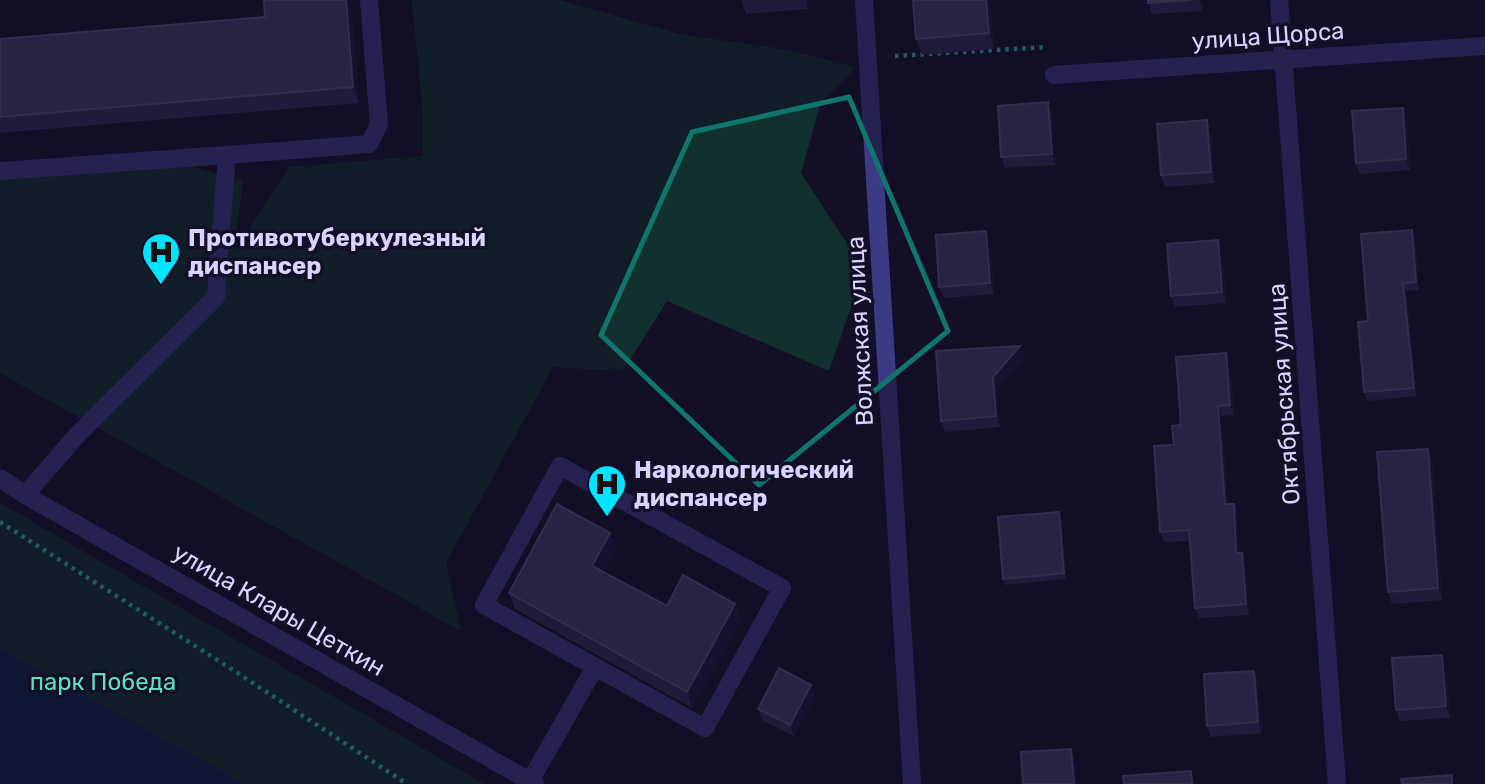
<svg xmlns="http://www.w3.org/2000/svg" width="1485" height="784" viewBox="0 0 1485 784" font-family="Rubik,sans-serif">
	<rect width="100%" height="100%" fill="#130f26"/>
	<path fill="#12302f" d="M412,0h148l119,34 103,15 74,18 -35,35 -20,71 63,97 -35,101 -162,-70 -44,70 -70,-4 -107,196 15,68 -461,-258v-202l159,-13 84,23 -9,71 55,-85 134,-11v-44z
		M0,503l484,281h-484z"/>
	<path fill="#0c2248" d="M0,648l245,136h-245z"/>
	<g fill="none" stroke-linecap="round" stroke-linejoin="round">
		<path stroke="#2fb8b0" stroke-width="4.5" stroke-dasharray="3.5 5" stroke-linecap="butt" d="M895,56l152,-9
			M0,522l233,148 174,114"/>
		<path stroke="#3d3a85" stroke-width="18" d="M0,171l227,-16
			M560,466l222,122 -77,140 -221,-123z
			M25,495l53,-61 138,-137 11,-142 142,-11 10,-20 -10,-124
			M530,781l65,-114"/>
		<path stroke="#3d3a85" stroke-width="18" d="M864,0l48,784
			M1279,0l58,784
			M1054,75l431,-29
			M0,478l25,17 510,289"/>
	</g>
	<path fill="#312854" d="M264,0h86l9,103 -359,30v-94l265,-22z
		M741,0h66l1,9 -62,5z
		M990,0l4,49 -72,6 -6,-16z
		M1148,0h54l1,11 -51,3z
		M1052,113l4,52 -51,3 -4,-11z
		M1407,119l3,51 -50,4 -4,-11z
		M1211,132l4,51 -50,4 -4,-12z
		M1412,230l3,8 4,52 -13,1 11,105 -50,5 -3,-9z
		M990,243l4,51 -50,4 -5,-11z
		M1222,251l4,52 -51,4 -4,-11z
		M1226,353l4,10 4,52 -13,1 7,88h6l3,10 2,39h3l4,10 3,52 -50,3 -4,-10 -5,-67 -26,1 -4,-10 14,-87 7,-20z
		M1024,357l-27,31 3,39 -55,5 -4,-11z
		M1432,460l10,140 -50,4 -4,-12z
		M1061,518l5,61 -61,6 -2,-6z
		M616,549l-13,23 64,34 74,13 -49,89 -177,-99 -6,-16z
		M1446,666l4,52 -50,3 -4,-11z
		M1258,682l4,51 -51,4 -4,-11z
		M815,696l-21,40 -32,-16 -4,-11z"/>
	<path fill="#1d163a" d="M346,0h4l9,103 -6,-16z
		M986,0h4l4,49 -5,-16z
		M1199,0h3l1,11z
		M1048,102l4,11 4,52 -4,-11z
		M1403,108l4,11 3,51 -4,-11z
		M1207,120l4,12 4,51 -4,-11z
		M1412,230l3,8 4,52 -3,-8z
		M986,231l4,12 4,51 -4,-11z
		M1218,240l4,11 4,52 -4,-11z
		M1403,283l3,8 11,105 -3,-8z
		M1020,346l4,11 -27,31 3,39 -4,-11 -3,-39z
		M1226,353l4,10 4,52 -4,-10z
		M1218,406l3,10 8,99 -4,-11z
		M1428,449l4,11 10,140 -4,-12z
		M1234,504l3,10 2,50 -3,-11z
		M1059,512l2,6 5,61 -2,-6z
		M610,533l6,16 -18,32 -6,-15z
		M1242,553l4,10 3,52 -3,-11z
		M735,604l6,15 -49,89 -5,-16z
		M1442,655l4,11 4,52 -4,-12z
		M1254,671l4,11 4,51 -4,-11z
		M811,685l4,11 -21,40 -4,-11z
		M1071,749l4,11 2,24h-3z
		M1191,771l4,11v2h-3z"/>
	<path fill="#433a66" stroke="#5a527e" stroke-width="2" d="M264,0h82l7,87 -353,30v-78l265,-22z
		M913,0h73l3,33 -73,6z
		M1148,0h43l-43,3z
		M1048,102l4,52 -51,3 -3,-51z
		M1403,108l3,51 -50,4 -4,-52z
		M1207,120l4,52 -50,3 -4,-51z
		M1412,230l4,52 -13,1 11,105 -50,4 -6,-70 10,-1 -7,-87z
		M986,231l4,52 -51,4 -3,-52z
		M1218,240l4,52 -51,4 -4,-52z
		M1020,346l-27,31 3,39 -55,5 -5,-70z
		M1226,353l4,52 -12,1 7,98h9l2,49h6l4,51 -51,4 -6,-78 -29,2 -6,-86 20,-1 -2,-19 9,-1 -5,-68z
		M1428,449l10,139 -50,4 -11,-140z
		M557,504l53,29 -18,33 75,40 16,-31 52,29 -48,88 -178,-99z
		M1059,512l5,61 -61,6 -5,-62z
		M1442,655l4,51 -50,4 -4,-52z
		M779,668l32,17 -21,40 -32,-16z
		M1254,671l4,51 -51,4 -3,-52z
		M1071,749l3,35h-51l-2,-32z
		M1191,771l1,13h-68l-1,-8z
		M1452,775v9h-50l-1,-5z"/>
	<path d="M0 0H1485V784H0ZM849,97l99,234 -189,154 -158,-150 91,-203z" fill="#130f26" fill-opacity=".55" fill-rule="evenodd"/>
	<path fill="none" stroke="#0f766e" stroke-width="5" stroke-linejoin="round" d="M849,97l99,234 -189,154 -158,-150 91,-203z"/>
	<defs>
		<symbol id="hospital-pin" viewBox="-11 -11 22 30"><path d="M0 17L-7.5 6A9.5 9.5 0 1 1 7.5 6Z" fill="#00e5ff" stroke="#130f26"/><path d="M-5-5h3v3.5h4V-5h3V5h-3V1.5h-4V5h-3Z" fill="#111"/></symbol>
	</defs>
	<g fill-rule="evenodd">
		<use href="#hospital-pin" x="139" y="230" width="44" height="60"/>
		<use href="#hospital-pin" x="585" y="462" width="44" height="60"/>
	</g>
	<g text-anchor="middle" stroke-width="7" stroke-linejoin="round" paint-order="stroke">
		<g font-size="24" fill="#d9d4ff" stroke="#130f26">
			<text transform="translate(1268 36) rotate(-4)" y="8">улица Щорса</text>
			<text transform="translate(860 331) rotate(-93)" y="8">Волжская улица</text>
			<text transform="translate(1284 394) rotate(-94)" y="8">Октябрьская улица</text>
			<text transform="translate(279 610) rotate(30)" y="8">улица Клары Цеткин</text>
		</g>
		<g font-size="24" font-weight="bold" fill="#d9d4ff" stroke="#130f26" text-anchor="start">
			<text x="188" y="246">Противотуберкулезный<tspan x="188" dy="28">диспансер</tspan></text>
			<text x="634" y="478">Наркологический<tspan x="634" dy="28">диспансер</tspan></text>
		</g>
		<g font-size="24" fill="#5fe0c0" stroke="#130f26">
			<text x="103" y="690">парк Победa</text>
		</g>
	</g>
</svg>
